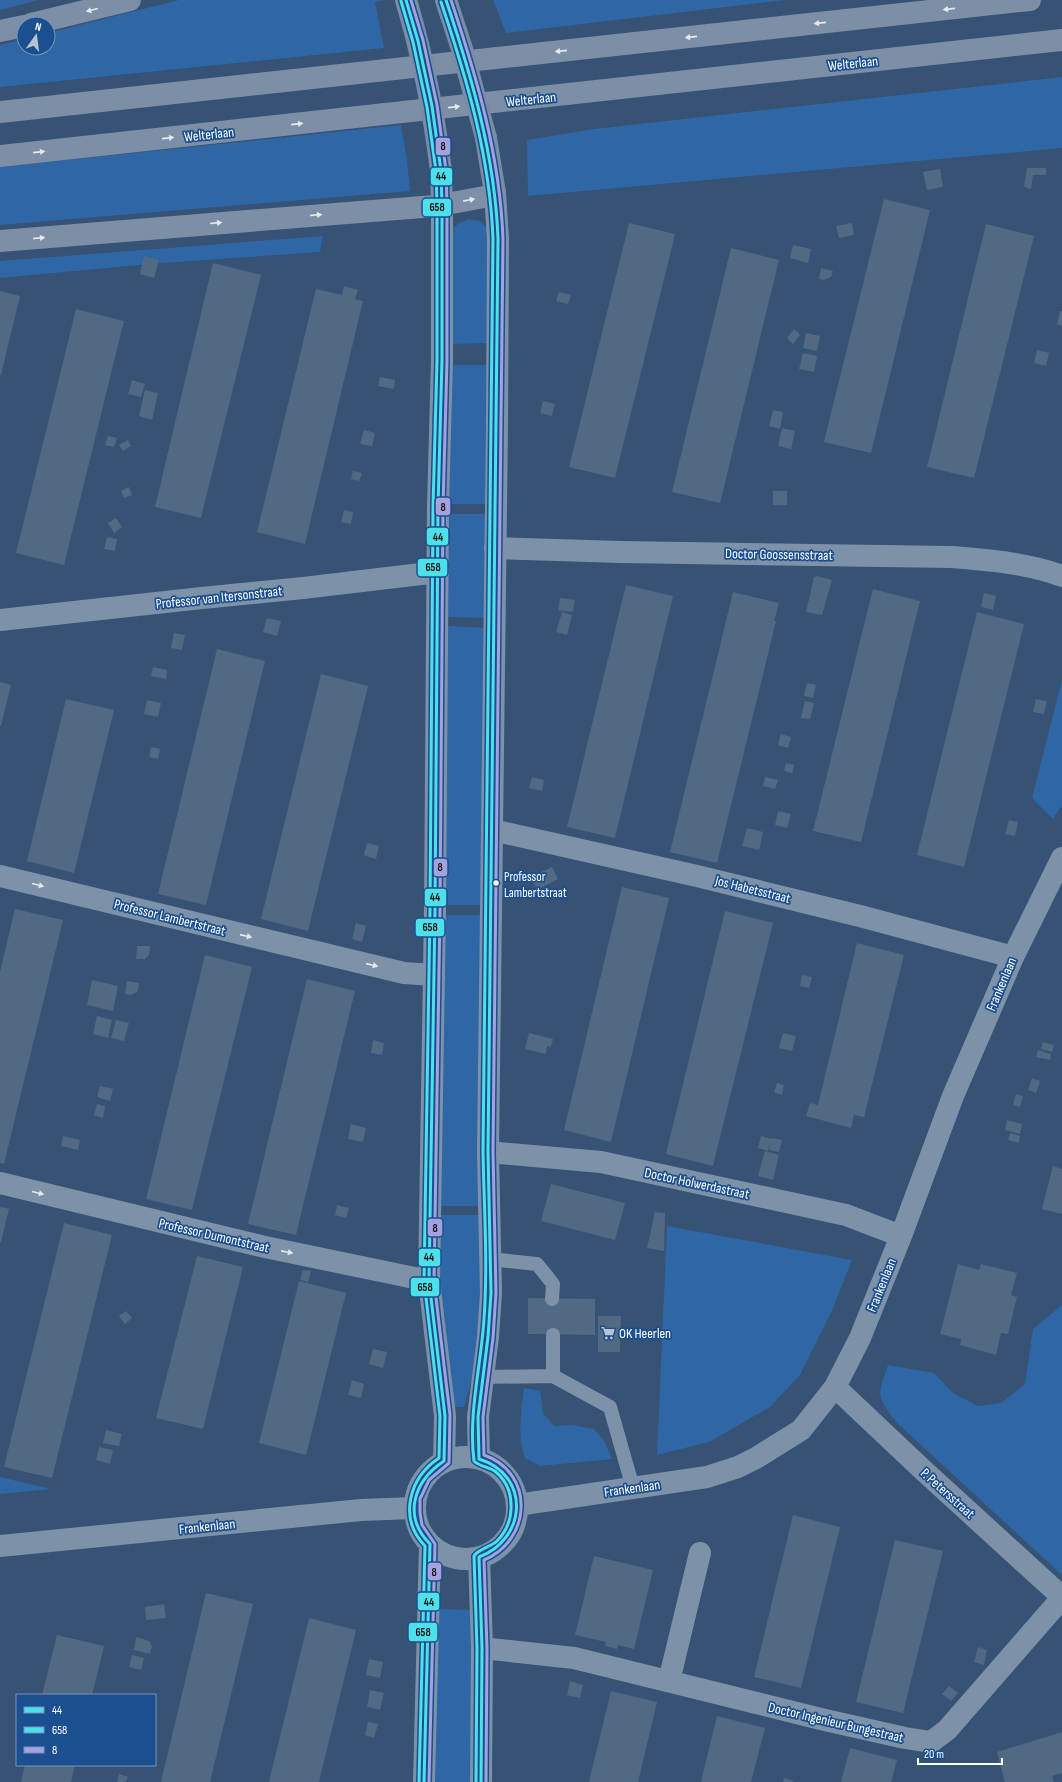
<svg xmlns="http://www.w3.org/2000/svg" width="1062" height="1782" viewBox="0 0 1062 1782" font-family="'Sofia Sans Condensed',sans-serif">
	<rect width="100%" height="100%" fill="#365274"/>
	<path fill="#2f66a5" d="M0,0h38l-38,10z
		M179,0h206l-10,2 9,46 -384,39v-42l24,-6v9h24v-15z
		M493,0h292l-279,33z
		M1062,77v71l-534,48 -1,-56 67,-11z
		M401,125l6,35 3,31 -410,34v-58z
		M469,219l11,2 9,9 2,113 -42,1 1,-113 9,-8z
		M323,236l-3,16 -159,11 -161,15v-17z
		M448,365h42l-1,139h-41z
		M449,514h39l-2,104 -39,-1z
		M447,626l40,2 -3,277h-42z
		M1062,680v125l-9,14 -21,-21z
		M441,915h43l-3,291h-41z
		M439,1215h42l1,58 -6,91 -12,43h-12l-13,-99z
		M667,1226l185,34 -19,48 -33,67 -30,32 -61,35 -52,13z
		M1062,1305v270l-166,-153c-21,-27 -18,-27 -8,-57l46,8 19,20 25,13 23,-3 24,-19 8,-55z
		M524,1388l16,3 3,22 11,13 19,-1 21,4 10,12 8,18 -72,7 -15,-8c-8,-23 -4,-46 -1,-70z
		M0,1477l51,12 -51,5z
		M438,1609l36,1v172h-41z"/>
	<path fill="#526984" d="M1027,168h19v7h-13l-2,14 -7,-2z
		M940,169l3,18 -16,3 -4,-18z
		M884,199l46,11 -59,243 -47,-11z
		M629,223l46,11 -60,244 -46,-11z
		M852,223l2,12 -15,3 -3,-12z
		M986,224l48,12 -60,242 -47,-11z
		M793,245l18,4 -3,14 -18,-5z
		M731,248l48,12 -59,243 -48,-11z
		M144,256l15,4 -5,18 -14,-4z
		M213,263l48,12 -60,243 -46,-11z
		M821,268l12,3 -2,6 -7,3 -5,-1z
		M344,286l14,4 -3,9 8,2 -58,243 -48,-12 59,-243 26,6z
		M0,291l20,5 -19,79h-1z
		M559,292l12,3 -3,9 -12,-3z
		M76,309l48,12 -60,244 -48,-12z
		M1060,311h2v15l-5,-2z
		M794,329l6,6 -7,9 -6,-6z
		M806,333l14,3 -3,15 -14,-3z
		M1037,350l12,3 -3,13 -12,-3z
		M803,353l14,3 -3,16 -15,-3z
		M380,377l15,3 -1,9 -16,-3z
		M132,380l13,4 -4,13 -13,-3z
		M145,390l13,3 -6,27 -13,-4z
		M543,401l12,3 -3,12 -12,-3z
		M773,410l10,2 -3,17 -11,-3z
		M782,428l13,3 -4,18 -13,-3z
		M364,430l11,3 -3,13 -12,-2z
		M108,436l9,2 -3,9 -9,-2z
		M128,440l3,6 -8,5 -4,-6z
		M353,471l9,2 -3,8 -8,-2z
		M129,487l3,8 -8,3 -3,-7z
		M773,491h14v14h-14z
		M344,510l9,2 -2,12 -10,-2z
		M116,518l6,9 -8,6 -6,-10z
		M107,537l10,2 -2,12 -11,-2z
		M817,576l15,4 -10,35 -16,-3 8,-35z
		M626,585l47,11 -58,242 -48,-11z
		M873,589l47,12 -59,241 -48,-11z
		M733,592l46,11 -5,18h2l-59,242 -47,-11z
		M984,593l12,3 -3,14 -12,-3z
		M560,598l15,2 -2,12 -15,-2z
		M562,612l10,3 -5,20 -11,-3z
		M977,612l47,12 -60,243 -47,-12z
		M267,618l14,3 -4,15 -14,-4z
		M174,633l11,2 -3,15 -11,-2z
		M217,649l48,12 -59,244 -48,-11z
		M153,667l14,3 -1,9 -15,-3z
		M321,674l47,12 -60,245 -47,-12z
		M0,682l11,3 -10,41h-1z
		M807,683l9,2 -3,13 -9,-2z
		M66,699l48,11 -40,163 -47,-12z
		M1036,699l11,2 -3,13 -11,-2z
		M147,700l14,3 -3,14 -14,-3z
		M805,701l9,2 -4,16 -9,-1z
		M781,734l10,3 -3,11 -10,-3z
		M151,747l9,2 -2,10 -9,-2z
		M786,763l8,2 -2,8 -8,-2z
		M532,777l12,3 -2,11 -13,-3z
		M765,777l13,3 -3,9 -12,-3z
		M778,811l13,3 -4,14 -12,-3z
		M1009,820l9,2 -3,14 -10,-2z
		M747,828l16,4 -4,18 -17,-4z
		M367,843l12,3 -3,13 -12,-4z
		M552,867l6,12 -21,11 -6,-13z
		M622,887l47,11 -58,244 -47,-12z
		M15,909l48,11 -59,244 -4,-1v-191z
		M725,911l48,12 -60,243 -47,-12z
		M356,923l10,3 -4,16 -10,-3z
		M857,943l47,12 -40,162 -10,-2 -3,13 -45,-12 4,-13 8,2z
		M137,946h13l-1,9 -4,4h-9z
		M205,955l47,12 -60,243 -46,-11z
		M802,975l10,2 -3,11 -9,-2z
		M307,979l48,12 -59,244 -48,-11z
		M92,980l26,6 -5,25 -26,-6z
		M127,981l12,2 -1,8 -7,4 -6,-1z
		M97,1016l15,4 -4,18 -15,-4z
		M116,1020l13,3 -5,18 -13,-3z
		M529,1033l24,6 -2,8 -4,-1 -1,8 -21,-5z
		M783,1033l13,3 -4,15 -13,-3z
		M373,1040l11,3 -2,12 -11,-2z
		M1043,1042l11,3 -2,7 -11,-3z
		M1038,1050l13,4 -1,6 -14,-3z
		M1032,1078l8,3 -4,12 -8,-3z
		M777,1083l7,2 -2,10 -8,-3z
		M100,1086l13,3 -3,12 -13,-4z
		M1016,1094l7,2 -3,11 -7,-2z
		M97,1104l8,2 -2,12 -9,-3z
		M1007,1120l15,4 -2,10 -15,-4z
		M351,1124l15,4 -3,14 -15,-3z
		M1010,1133l10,3 -1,7 -11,-3z
		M63,1136l17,4 -2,10 -17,-4z
		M761,1136l10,3 -3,12 -10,-3z
		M771,1138l11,2 -3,12 -10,-2z
		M765,1151l14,4 -6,25 -15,-4z
		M1053,1166l9,3v45l-20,-5z
		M551,1184l74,19 -10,37 -74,-19z
		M337,1205l12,3 -3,10 -11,-3z
		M0,1207l9,2 -8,33h-1z
		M655,1212l10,1 -1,38 -17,-3z
		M64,1223l48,12 -60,243 -48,-11z
		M197,1256l46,11 -40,162 -47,-11z
		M958,1264l21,6 2,-6 36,9 -6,22 6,2 -9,37 -7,-1 -5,22 -36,-10 1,-6 -21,-5z
		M303,1270l8,1 -3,11 -8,-2z
		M299,1281l47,12 -40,162 -47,-12z
		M528,1298l67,1v36l-67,-1z
		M126,1311l6,7 -7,6 -6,-8z
		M598,1316h23l-1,36h-22z
		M373,1349l14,3 -4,16 -14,-4z
		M352,1380l12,4 -3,14 -13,-3z
		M106,1430l16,4 -3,12 -16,-3z
		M99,1447l14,3 -3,14 -14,-4z
		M793,1515l47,12 -39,161 -47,-11z
		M895,1540l48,11 -40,162 -47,-11z
		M594,1556l59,14 -19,79 -16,-4 -1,4 -12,-3 1,-4 -31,-7z
		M206,1593l47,11 -43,178h-49z
		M164,1604l2,14 -20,2 -1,-13z
		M309,1618l47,12 -37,152h-50z
		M57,1635l47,11 -12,49h-50z
		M136,1637l13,4 3,5 -2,8 -16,-4z
		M978,1647l9,3 -3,15 -10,-3z
		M132,1655l12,3 -3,12 -12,-3z
		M369,1659l14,3 -3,16 -14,-3z
		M570,1681l13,4 -3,13 -13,-3z
		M949,1686l9,7 -7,8 -9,-7z
		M370,1690l14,3 -4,17 -13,-3z
		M611,1691l46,11 -19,80h-49z
		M717,1716l48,12 -14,54h-50z
		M368,1722l10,2 -4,14 -9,-3z
		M1062,1732v41l-10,3 2,6h-49l-8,-30z
		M850,1748l47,12 -6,22h-50z
		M25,1765h50l-4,17h-50z
		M119,1774l9,3 -2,5h-9z
		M784,1778l10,3 -1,1h-10z"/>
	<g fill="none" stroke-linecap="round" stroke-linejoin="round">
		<path stroke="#7d92a8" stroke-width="14" d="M490,1259l47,5 16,20 -1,15
			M553,1335v41
			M483,1377l70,-1 57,31 23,81"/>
		<path stroke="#7d92a8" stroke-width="22" d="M495,548l126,4 331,5c36,3 76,6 110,19
			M0,620l202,-22 101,-10 135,-16
			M492,830l205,46 163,40 153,41
			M0,876l404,97 30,2
			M488,1152l113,10 245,53 55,21
			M0,1183l265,64 164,34
			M835,1387l88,83 139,127
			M517,1505l190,-28 31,-10 18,-9 45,-28 34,-43 25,-49 41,-102 52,-140 60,-139 49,-99
			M0,1546l361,-36 53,-2
			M482,1648l92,10 251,62 80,18 26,4 16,-12 115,-132
			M669,1681l31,-128"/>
		<path stroke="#7d92a8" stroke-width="22" d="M442,205v155l-4,147 -3,403 -6,371 16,135 -1,45
			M415 1508a51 51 0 1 1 102 0a51 51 0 1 1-102 0Z
			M479,1459l-1,-42 10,-80 3,-44 -3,-141 9,-726 1,-187 -3,-46
			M479,1557l3,91 -1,134
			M424,1782l6,-238"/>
		<path stroke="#798da4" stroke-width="22" d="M486,138l9,55
			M441,171l1,34"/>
		<path stroke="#7d8ea7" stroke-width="22" d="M31,24l99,-24
			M0,31l24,-5
			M0,112l1030,-112
			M0,156l1062,-116
			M0,241l435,-35 55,-10 5,-3"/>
		<path stroke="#798da4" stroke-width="22" d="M406,0c17,57 28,113 35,171
			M446,0l16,49 24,89"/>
		<defs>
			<path id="bus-1" d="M406,0l12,41 14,65 9,65 1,34v155l-4,147 -3,403 -6,371 16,135 -1,45c-30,20 -42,55 -14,83l-6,238
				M446,0c26,78 49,156 52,239l-10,913 3,141 -3,44 -10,80 1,42c52,16 48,80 0,98l3,91 -1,134"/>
			<path id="bus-2" d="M401,1l12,41 14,65 9,64 1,34v155l-4,147 -3,403 -6,371 16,135 -1,42c-30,20 -41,60 -14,88l-6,236
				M441,2c26,77 49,155 52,237l-10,913c1,55 5,112 1,167 -3,47 -16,95 -10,142 6,6 16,6 22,11 21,18 19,51 1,69 -6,6 -19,8 -23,15l3,92 -1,134"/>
			<path id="bus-3" d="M411,0l12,40 14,65 9,65 1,35v155l-4,147 -3,403 -6,371 16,134 -1,48 -20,17 -9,19v14l2,12 13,19 -6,238
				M451,0c26,78 49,156 52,239l-10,913 3,141 -3,45 -10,79 1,38c51,18 48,85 0,105l3,88 -1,134"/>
		</defs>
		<use href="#bus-1" stroke="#1b4f8f" stroke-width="6"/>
		<use href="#bus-2" stroke="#1b4f8f" stroke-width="6"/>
		<use href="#bus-3" stroke="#1b4f8f" stroke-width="6"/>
		<use href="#bus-1" stroke="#4de0eb" stroke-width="3"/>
		<use href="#bus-2" stroke="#4de0eb" stroke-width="3"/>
		<use href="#bus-3" stroke="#a5a0de" stroke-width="3"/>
	</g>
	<defs><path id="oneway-solid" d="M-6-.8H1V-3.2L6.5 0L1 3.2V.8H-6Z"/></defs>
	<g fill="#e5e8ed">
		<use href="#oneway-solid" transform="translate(949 9) rotate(174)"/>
		<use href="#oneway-solid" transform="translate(92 10) rotate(166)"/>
		<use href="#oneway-solid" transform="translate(820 23) rotate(174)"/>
		<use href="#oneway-solid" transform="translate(691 37) rotate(174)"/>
		<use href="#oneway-solid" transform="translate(561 51) rotate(174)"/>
		<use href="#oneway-solid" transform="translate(454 107) rotate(-6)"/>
		<use href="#oneway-solid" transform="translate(297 124) rotate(-6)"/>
		<use href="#oneway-solid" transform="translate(168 138) rotate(-6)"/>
		<use href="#oneway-solid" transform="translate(39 152) rotate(-6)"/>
		<use href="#oneway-solid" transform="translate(469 200) rotate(-11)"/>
		<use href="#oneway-solid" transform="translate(316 215) rotate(-5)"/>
		<use href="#oneway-solid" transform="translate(216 223) rotate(-5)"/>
		<use href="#oneway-solid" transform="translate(39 238) rotate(-5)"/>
	</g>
	<g fill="#e5e9ee">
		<use href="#oneway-solid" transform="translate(38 885) rotate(14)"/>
		<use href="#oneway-solid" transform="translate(246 936) rotate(13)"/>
		<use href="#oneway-solid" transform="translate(372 965) rotate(13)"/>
		<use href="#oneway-solid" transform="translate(38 1193) rotate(14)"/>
		<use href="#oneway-solid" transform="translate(287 1252) rotate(11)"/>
	</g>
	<defs>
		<symbol id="supermarket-bare" viewBox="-9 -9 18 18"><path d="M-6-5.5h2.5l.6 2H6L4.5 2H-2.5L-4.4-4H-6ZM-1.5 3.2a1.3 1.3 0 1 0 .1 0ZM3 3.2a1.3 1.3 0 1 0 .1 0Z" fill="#b9c2ce" stroke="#1b4f8f" stroke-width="2.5" paint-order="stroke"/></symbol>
	</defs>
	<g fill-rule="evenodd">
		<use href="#supermarket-bare" x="598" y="1323" width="20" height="20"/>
	</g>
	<circle fill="#fff" stroke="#1b4f8f" stroke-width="1.5" cx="496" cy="883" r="3.5"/>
	<g text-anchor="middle" stroke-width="3.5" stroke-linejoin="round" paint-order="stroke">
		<g font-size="13" fill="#fff" stroke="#1b4f8f" text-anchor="start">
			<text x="504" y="881">Professor<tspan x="504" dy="16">Lambertstraat</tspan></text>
		</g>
		<g font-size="14" fill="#fff" stroke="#1b4f8f">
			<text transform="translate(853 63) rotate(-6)" y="5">Welterlaan</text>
			<text transform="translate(531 99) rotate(-6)" y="5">Welterlaan</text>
			<text transform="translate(209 134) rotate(-6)" y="5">Welterlaan</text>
			<text transform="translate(779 554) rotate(1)" y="5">Doctor Goossensstraat</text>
			<text transform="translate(219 597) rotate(-6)" y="5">Professor van Itersonstraat</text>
			<text transform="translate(753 889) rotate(14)" y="5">Jos Habetsstraat</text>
			<text transform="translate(170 917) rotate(14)" y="5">Professor Lambertstraat</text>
			<text transform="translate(1001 984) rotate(-67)" y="5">Frankenlaan</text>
			<text transform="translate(697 1183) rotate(12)" y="5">Doctor Holwerdastraat</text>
			<text transform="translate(214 1235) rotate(13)" y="5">Professor Dumontstraat</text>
			<text transform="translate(881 1285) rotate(-68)" y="5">Frankenlaan</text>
			<text transform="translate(632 1488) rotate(-8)" y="5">Frankenlaan</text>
			<text transform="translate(948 1493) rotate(42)" y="5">P. Petersstraat</text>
			<text transform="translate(207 1526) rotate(-6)" y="5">Frankenlaan</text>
			<text transform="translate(836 1722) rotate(13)" y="5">Doctor Ingenieur Bungestraat</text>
		</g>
		<g font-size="14" fill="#fff" stroke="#1b4f8f" text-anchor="start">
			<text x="619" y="1338">OK Heerlen</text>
		</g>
	</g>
	<g stroke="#1b4f8f" stroke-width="1.5">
		<rect x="435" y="137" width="16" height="19" rx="4" fill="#a5a0de"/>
		<rect x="430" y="167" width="23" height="19" rx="4" fill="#4de0eb"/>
		<rect x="422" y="198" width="30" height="19" rx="4" fill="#4de0eb"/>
		<rect x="435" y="497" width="16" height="19" rx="4" fill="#a5a0de"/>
		<rect x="426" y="527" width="23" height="19" rx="4" fill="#4de0eb"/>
		<rect x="417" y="558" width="31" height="19" rx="4" fill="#4de0eb"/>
		<rect x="433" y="858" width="15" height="19" rx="4" fill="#a5a0de"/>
		<rect x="424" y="888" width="23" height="19" rx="4" fill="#4de0eb"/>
		<rect x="415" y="918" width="30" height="19" rx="4" fill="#4de0eb"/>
		<rect x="427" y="1218" width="16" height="19" rx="4" fill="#a5a0de"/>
		<rect x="418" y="1248" width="23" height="19" rx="4" fill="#4de0eb"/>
		<rect x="410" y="1277" width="30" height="20" rx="4" fill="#4de0eb"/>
		<rect x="427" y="1562" width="15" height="19" rx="4" fill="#a5a0de"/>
		<rect x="417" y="1592" width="23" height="19" rx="4" fill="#4de0eb"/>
		<rect x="408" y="1622" width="30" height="20" rx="4" fill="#4de0eb"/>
	</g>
	<g font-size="11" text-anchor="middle" font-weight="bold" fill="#111">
		<text x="443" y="150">8</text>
		<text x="441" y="180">44</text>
		<text x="437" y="211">658</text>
		<text x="443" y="511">8</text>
		<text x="438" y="541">44</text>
		<text x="433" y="571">658</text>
		<text x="440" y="871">8</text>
		<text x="435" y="901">44</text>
		<text x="430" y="931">658</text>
		<text x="435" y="1232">8</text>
		<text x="429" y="1261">44</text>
		<text x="425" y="1291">658</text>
		<text x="434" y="1576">8</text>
		<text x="429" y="1606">44</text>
		<text x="423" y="1636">658</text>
	</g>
	<rect x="16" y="1694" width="140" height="72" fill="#1b4f8f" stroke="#7695bc"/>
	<rect x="24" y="1707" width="20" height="6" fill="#4de0eb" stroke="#7695bc"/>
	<text x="52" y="1714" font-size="12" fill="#ffffff">44</text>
	<rect x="24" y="1727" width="20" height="6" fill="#4de0eb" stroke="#7695bc"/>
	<text x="52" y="1734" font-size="12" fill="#ffffff">658</text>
	<rect x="24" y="1747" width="20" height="6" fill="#a5a0de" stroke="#7695bc"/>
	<text x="52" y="1754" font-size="12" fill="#ffffff">8</text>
	<g transform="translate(36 36) rotate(14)"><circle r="19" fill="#1b4f8f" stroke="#7695bc"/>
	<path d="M0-3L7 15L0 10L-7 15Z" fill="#b9c2ce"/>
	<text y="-6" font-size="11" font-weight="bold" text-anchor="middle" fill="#ffffff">N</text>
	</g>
	<path d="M918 1758v6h84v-6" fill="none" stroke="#ffffff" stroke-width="2"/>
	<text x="924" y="1758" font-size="12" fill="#ffffff" stroke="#1b4f8f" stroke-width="3" paint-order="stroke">20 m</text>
</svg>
